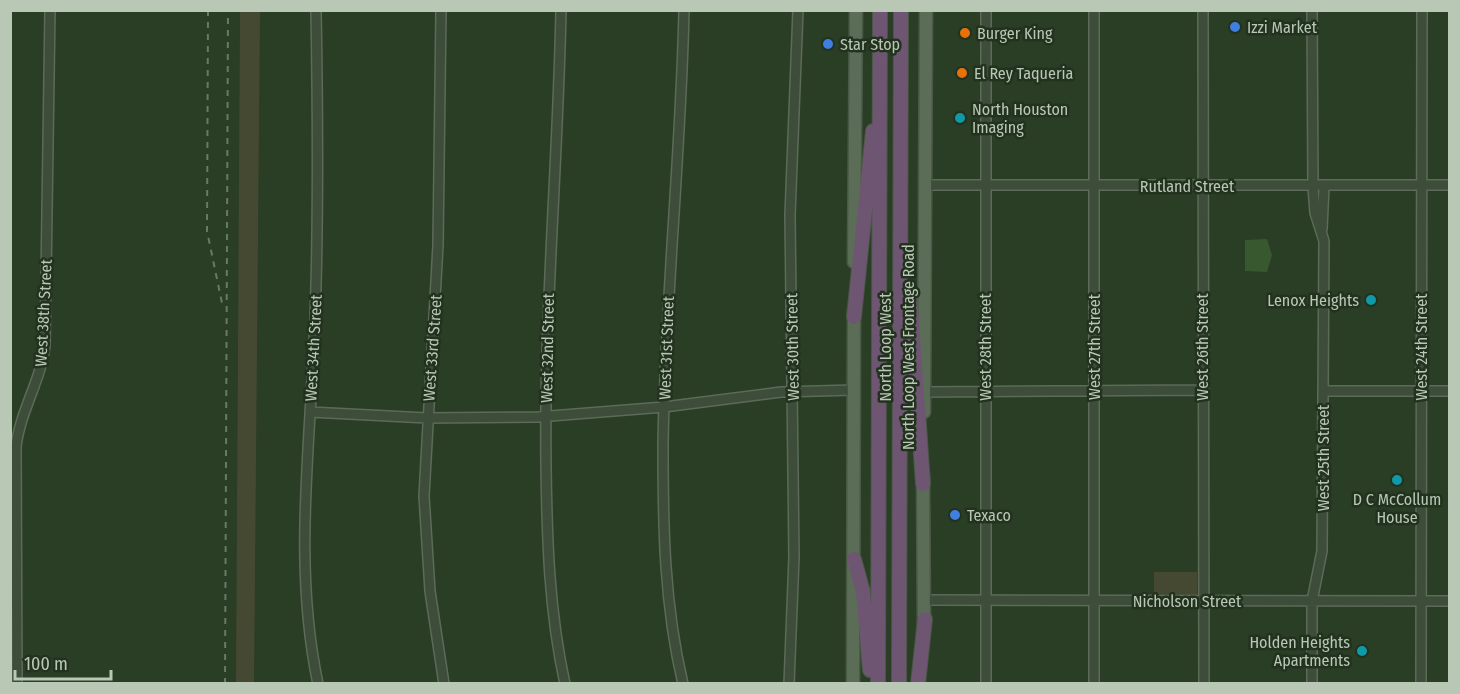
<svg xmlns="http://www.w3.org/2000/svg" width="1460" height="694" viewBox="0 0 1460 694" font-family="'Fira Sans Condensed',sans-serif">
	<rect width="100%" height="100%" fill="#2a3d25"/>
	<path fill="#464932" d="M260,11l-6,672 -18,1 4,-673z
		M1154,572h43v23l-43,-1z"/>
	<path fill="#385830" d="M1267,239l5,16 -5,17 -22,-1v-31z"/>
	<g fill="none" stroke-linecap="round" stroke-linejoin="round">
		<defs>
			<path id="minor" d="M316,10c2,111 3,222 -2,333 -5,114 -20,227 4,341
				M441,10l-3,235 -14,251 6,95 14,93
				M561,10c-3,153 -17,304 -15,456 1,74 3,145 19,218
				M1203,10l1,674
				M925,185h525
				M1322,229l2,-42
				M1324,391h126
				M924,392l278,-2
				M310,412l117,6 111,-1 126,-10 117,-15 73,-2
				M925,600l525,1
				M17,684l-1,-237c4,-36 25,-66 29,-102l5,-335
				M683,684c-19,-80 -20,-158 -20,-239 2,-145 18,-290 21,-435
				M789,684l5,-127 -4,-342 8,-205
				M986,684v-674
				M1094,684v-674
				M1312,684v-83l10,-50 2,-310 -9,-28 -2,-26 -1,-177
				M1421,684l1,-674"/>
			<path id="major" d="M854,262l2,-252
				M924,412l2,-402
				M923,475l1,153
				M853,684l1,-374"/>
			<path id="highway" d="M910,294l13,190
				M854,317l19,-186
				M854,559l9,33 7,78
				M878,684l2,-674
				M899,684l2,-674
				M918,684l7,-65"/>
		</defs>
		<use href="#minor" stroke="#5b6b57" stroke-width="12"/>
		<use href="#major" stroke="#495945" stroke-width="15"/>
		<use href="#highway" stroke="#485844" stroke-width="16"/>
		<use href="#minor" stroke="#3d4d39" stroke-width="9"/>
		<use href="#major" stroke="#5b6d57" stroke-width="12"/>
		<use href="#highway" stroke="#6e5673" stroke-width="14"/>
		<path stroke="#677b62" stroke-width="2" stroke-dasharray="6 6" stroke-linecap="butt" d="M208,10l-1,221 15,72
			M225,684l3,-674"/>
	</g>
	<g fill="#3f7fe0" stroke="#22321e" stroke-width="2">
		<circle cx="1235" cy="27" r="6"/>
		<circle cx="828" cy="44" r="6"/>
		<circle cx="955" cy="515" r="6"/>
	</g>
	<g fill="#e8710a" stroke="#22321e" stroke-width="2">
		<circle cx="965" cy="33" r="6"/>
		<circle cx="962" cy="73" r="6"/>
	</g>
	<g fill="#0f9aa8" stroke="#22321e" stroke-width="2">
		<circle cx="960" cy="118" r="6"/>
		<circle cx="1371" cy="300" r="6"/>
		<circle cx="1397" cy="480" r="6"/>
		<circle cx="1362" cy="651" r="6"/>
	</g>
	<g text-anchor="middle" stroke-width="5" stroke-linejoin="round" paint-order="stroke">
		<g font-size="16" fill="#b8c8b5" stroke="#22321e" text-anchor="start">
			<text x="1247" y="33">Izzi Market</text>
			<text x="977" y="39">Burger King</text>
			<text x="840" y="50">Star Stop</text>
			<text x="974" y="79">El Rey Taqueria</text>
			<text x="972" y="115">North Houston<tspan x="972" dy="18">Imaging</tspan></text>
			<text x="1359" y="306" text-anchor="end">Lenox Heights</text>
			<text x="1397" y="505" text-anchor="middle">D C McCollum<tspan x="1397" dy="18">House</tspan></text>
			<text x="967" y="521">Texaco</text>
			<text x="1350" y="648" text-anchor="end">Holden Heights<tspan x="1350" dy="18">Apartments</tspan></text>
		</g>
		<g font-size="16" fill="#b8c8b5" stroke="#22321e">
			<text x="1187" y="192">Rutland Street</text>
			<text transform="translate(43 313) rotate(-87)" y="6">West 38th Street</text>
			<text transform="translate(792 347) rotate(-91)" y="6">West 30th Street</text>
			<text transform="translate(885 347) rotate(-90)" y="6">North Loop West</text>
			<text transform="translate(908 347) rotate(-90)" y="6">North Loop West Frontage Road</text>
			<text transform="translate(985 347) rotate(-90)" y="6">West 28th Street</text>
			<text transform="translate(1094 347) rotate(-90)" y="6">West 27th Street</text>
			<text transform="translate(1202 347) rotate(-90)" y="6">West 26th Street</text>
			<text transform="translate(1421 347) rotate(-90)" y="6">West 24th Street</text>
			<text transform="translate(313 348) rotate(-87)" y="6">West 34th Street</text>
			<text transform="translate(432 348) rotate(-86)" y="6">West 33rd Street</text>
			<text transform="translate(547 348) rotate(-89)" y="6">West 32nd Street</text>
			<text transform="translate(666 348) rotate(-88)" y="6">West 31st Street</text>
			<text transform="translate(1323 458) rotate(-90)" y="6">West 25th Street</text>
			<text x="1187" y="607">Nicholson Street</text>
		</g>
	</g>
	<rect width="1460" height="694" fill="none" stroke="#b8c8b5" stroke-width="24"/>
	<path d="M15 670v9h96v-9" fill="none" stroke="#b8c8b5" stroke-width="3"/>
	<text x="24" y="670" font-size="18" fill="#b8c8b5" stroke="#22321e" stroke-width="4.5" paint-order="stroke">100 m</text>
</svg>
